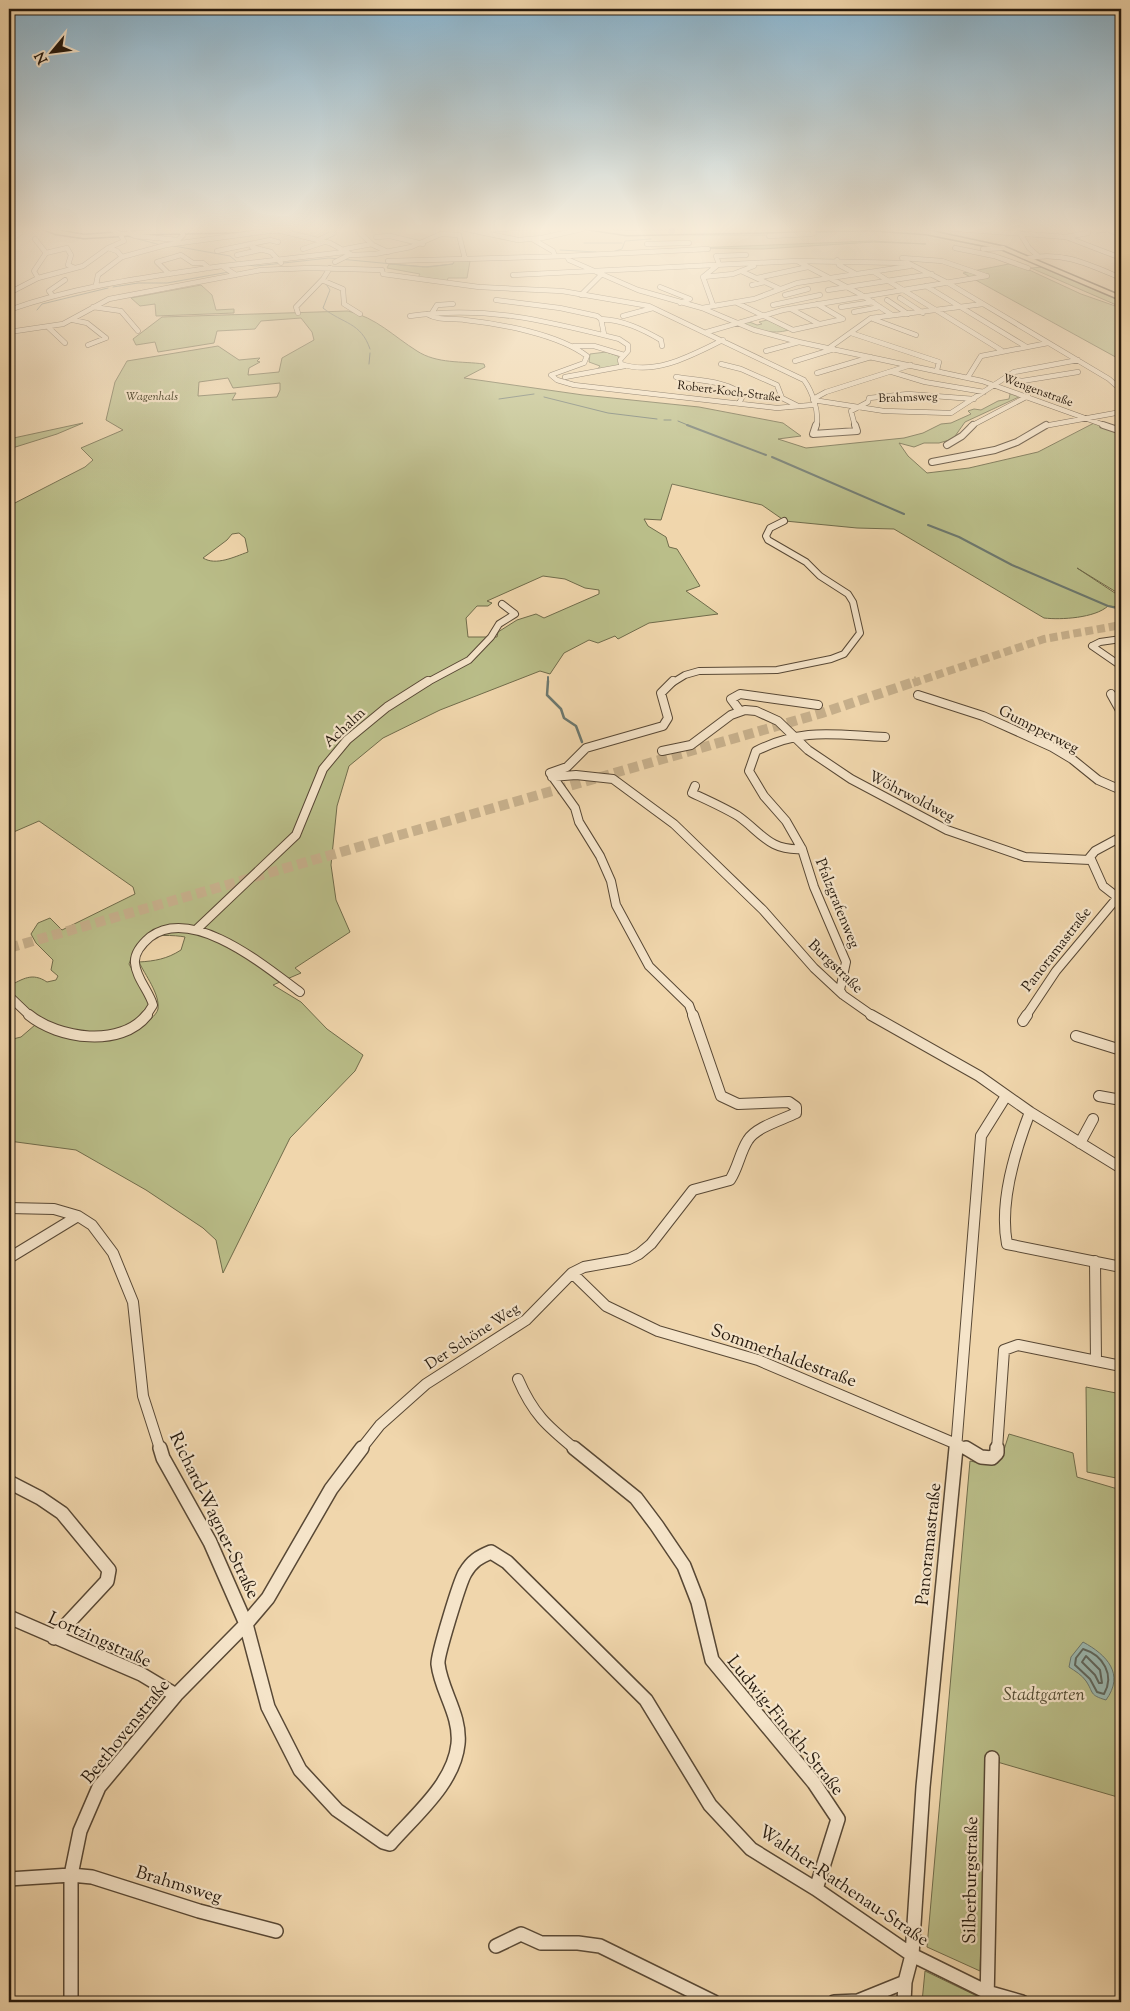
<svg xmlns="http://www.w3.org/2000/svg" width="1130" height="2011" viewBox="0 0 1130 2011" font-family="'Sorts Mill Goudy',serif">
	<rect width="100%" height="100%" fill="#f0d6ac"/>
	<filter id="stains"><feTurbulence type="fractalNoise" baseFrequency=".004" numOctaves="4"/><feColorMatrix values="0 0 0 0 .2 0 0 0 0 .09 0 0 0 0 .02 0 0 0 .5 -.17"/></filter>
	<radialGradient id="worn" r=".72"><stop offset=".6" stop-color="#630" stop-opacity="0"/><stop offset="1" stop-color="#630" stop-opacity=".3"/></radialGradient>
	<path fill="#babe89" stroke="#706c4b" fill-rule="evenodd" d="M872,241l54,3 -53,-2 -111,7 -68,-1z
		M455,260l15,1 -3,17h-19l-1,4 -30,-3 3,-5 -33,-6 2,-4 39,3 25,-3z
		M1014,263l67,31 40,14v52l-158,-87z
		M1044,267l77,33v7l-90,-39z
		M201,285l11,10 4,15 18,-1v4l-78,3 -1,-12 -15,2 -9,-8z
		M348,311c29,7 45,25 69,40 20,13 45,10 67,13l1,3 -21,11 119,17 116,12 84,16 18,13 -23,3 28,9 98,-10 19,-5 18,-9 10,-1 20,-9 -3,-3 6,-2 7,1 17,-9 11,-2 1,-5 4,-2 7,4 -56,26 -12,17 -14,4h-15l-10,4 -15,-4 9,13 19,17 42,-5 69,-16 56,-29 27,9v163l-44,-27 44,29v10l-13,-1c-13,12 -47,14 -64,12l-150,-89 -37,-1 -72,-7 -23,-16 -90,-21 -11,36 -17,-1 4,7 18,11 3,10 8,2 23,37 -14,5 32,23 -69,9 -31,16 -3,-3 -17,7 -9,-3 -25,13 -14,21 -10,-3 -100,39 -57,28 -34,28 -12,40 -6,59 5,35 14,32 -55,36 6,5 -28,12 28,17 26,27 36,26 -8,16 -65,67 -67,135 -7,-33 -13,-12 -57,-38 -70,-40 -67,-9v-101l12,-3 14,-12c42,13 66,28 107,0 6,-4 14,-9 16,-16 2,-15 -13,-34 -19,-47 16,-1 28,-3 42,-12l4,-13c-9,-2 -35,-3 -43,3 -7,5 -10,16 -13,24l22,41 -4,8 -33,20h-30l-41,-12 -34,-29v-6c14,-7 23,-14 38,-4l9,-2 2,-4 -7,-6 2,-10 -17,-17 -5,-9 7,-11 12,-5 12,12 73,-36 -2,-7 -94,-66 -30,13v-328l76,-39 8,-7 -12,-12 42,-18 -17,-10 9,-38 12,-21 91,-15 21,14 21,-2 -3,3 3,1 -11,6 -1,7 31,-3 3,-14 32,-18 -2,-8 -11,-14 -40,3 -6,8 -38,2 -3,12 -56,9 -3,-10 -19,3 -3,-6 29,-22zM228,378l5,10 47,-5v7l-3,7 -45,3 4,-7 -38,3 1,-14zM239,533l6,5 3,14c-14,5 -32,14 -45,6l24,-18 5,-6zM543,576l22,3 20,9 14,2v4l-55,24 -8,-4 -19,6 -19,12 -1,5h-29l-2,-19 11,-12h11l4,-3 -5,-2z
		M767,320l22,10c-17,5 -32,0 -48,-7l6,-2 10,4 5,-1 -3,-2z
		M606,352l12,4 3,9 -24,5 3,-4 -11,-4 1,-8z
		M83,423l-26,11 -48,15v-10z
		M1086,1387l35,7v85l-34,-7z
		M1009,1434l64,19 4,24 44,13v308l-134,-39 -7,212 -53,-24 43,-486 14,3 19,-11z
		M925,1971l54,26v5h-57z"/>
	<path fill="#9bb8b0" stroke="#6c786f" d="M1083,1642c24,13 42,32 23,58 -17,-5 -12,-7 -20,-19 -4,-6 -11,-10 -17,-14l2,-10z"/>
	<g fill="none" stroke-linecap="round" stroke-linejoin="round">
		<path stroke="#60685e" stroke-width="2" d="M1083,1649c20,6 32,26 21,45l-7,-2 -7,-13 -15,-14 1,-7z
			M1086,1656l14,14 2,13h-3l-4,-8 -13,-13z"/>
		<path stroke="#6c786f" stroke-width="1" d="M348,227l9,5
			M543,227l11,8
			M1097,227l24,11
			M857,230h22
			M927,230h16
			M818,232l11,-1
			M1097,233l9,-1
			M692,235h74
			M126,236l35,9
			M584,243h38
			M174,246l56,10 6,5
			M560,250l36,2
			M612,252l10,-3 3,-8 26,-2
			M247,265l9,1 73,-8 95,9 29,-3 1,-4
			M326,284l4,6 -7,18c20,16 38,14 47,41
			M113,287l25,-4h29l62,-11
			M37,310l5,-6 66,-16
			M369,364l1,-11
			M544,397l64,16 49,6
			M499,399l35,-5
			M664,420h7
			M678,421l12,5"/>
		<path stroke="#6c786f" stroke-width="2" d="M687,425l79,30
			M772,457l132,57
			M928,525l31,12 53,28 96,41 13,3
			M548,683v-6"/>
		<path stroke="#6c786f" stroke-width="2.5" d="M548,681l-1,14 14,14 3,9 12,8 6,16"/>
		<path stroke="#c7b08c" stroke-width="8" stroke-dasharray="8 4" stroke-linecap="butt" d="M913,683l131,-44 77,-14"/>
		<path stroke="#c7b08c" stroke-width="10" stroke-dasharray="10 5" stroke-linecap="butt" d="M9,948l813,-235 95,-32"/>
		<defs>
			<path id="minor-far4" d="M151,227l5,4
				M367,227l-7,6 13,12 15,7
				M456,227l62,13 24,-2 40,-9
				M929,227l137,10 22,-4 1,-6
				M483,230l50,-3
				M1018,230l11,18 8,7
				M129,233l6,3 43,4 5,-5 -1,-3
				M459,235l6,24
				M769,236l42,-2 3,-1 -2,-4
				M376,237l14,-1 33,8
				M1066,237l55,21
				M35,239l11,14 -12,18 4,7
				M9,240l11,-7 -4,-3
				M318,240l16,-7 -7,-6
				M534,240l19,11 2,5
				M647,244l42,-1
				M252,247l19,5 10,11
				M955,248l39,8 34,12
				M303,249l21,-7
				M345,249l27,-5
				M983,249l20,-1
				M9,250l2,3 -2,7
				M217,251l53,-11 8,2
				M46,253l21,-5 4,7 -3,10 7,3
				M237,255l23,-5
				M566,256l142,-7
				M567,256l2,4 69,30 64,18 52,22 45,12 183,39 125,45
				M122,257l44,-12 103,-14h12l49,12 22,12 23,-1 36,-7 30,-13 18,1
				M902,258l40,3 44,15
				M1029,258c34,-7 61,7 92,20
				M837,260l2,5 17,9
				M388,261l181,-5
				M335,262l14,-7
				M799,262l61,32 32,21
				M223,266l122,-14
				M382,270l1,4 96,13 83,4 87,15 155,74c8,11 16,33 12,46
				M741,271l39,18
				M874,272l127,78
				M169,274l-12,-12 24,-7 12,8h10l6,5
				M513,275l283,-14 112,2 40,20 161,96 12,11
				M703,277l30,-3 21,-8
				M757,278l51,-11
				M324,281l19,8 1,15 16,10
				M96,285l2,-10 24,-18 -5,-6 -9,-3
				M752,285l13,-3
				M926,286l99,60
				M660,287l30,12 -10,4
				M828,290l104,-16
				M9,293l29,-15 45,-12 25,-18 16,-7 -4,-7 -13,-7
				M52,295l-3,-4 16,-11
				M581,295l20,-20
				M785,295l23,-6
				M900,298l23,15
				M496,300l64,8 37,8 4,3 3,15
				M887,300l21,14
				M735,302l58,28 50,-11 -26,-15
				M713,305l-10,-28 16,-13 -3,-8 30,-1
				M773,305l47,-10
				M93,307l28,4 17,20
				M841,307l32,-5
				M702,308l52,-9 43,-16 113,-17
				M791,309l28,15
				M9,310c71,-25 139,-33 213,-44l14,9
				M854,312l26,-5
				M298,313l-2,-6 27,-28 7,-11
				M432,313l5,-8 16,-1
				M427,314c12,7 25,4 38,6 36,4 93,14 122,36l-3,7 -33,12 6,5 17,5 203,23 35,-3
				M410,316c75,-11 137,5 209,23l9,6v6l-8,9 1,4c35,12 71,-9 102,-24
				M623,316l30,-8
				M601,319c22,1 41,10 60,21l1,6
				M873,319l43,16
				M73,320l14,3 19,15 -18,7
				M48,327l17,16
				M9,332l54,-8 46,-25 152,-29 49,-2 72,2
				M707,332l76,-22 204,-34
				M851,333l88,29 -2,8
				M574,346h20l30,9
				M829,348l42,-30 112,-14
				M766,351l33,-9
				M795,361l39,-12
				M721,364l20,5 36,16 5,13 16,8
				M892,372l33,10 59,10
				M817,373l54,-16
				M565,377l60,-11
				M676,377c17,3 57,4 67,19l-4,7
				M968,377l13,-21 67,-13
				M1006,378l16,3 56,-9
				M813,399l13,-7 85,-27
				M813,400l71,11 67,2 63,-41 64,-12
				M855,426l-4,-15 17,-9 1,-4 39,-4 66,5
				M971,426l57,-30
				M1044,426l77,-14"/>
			<path id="minor-far3" d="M816,425l-3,9 44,-3 -2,-6
				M1103,425l18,6
				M947,445l15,-9 11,-11
				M932,462l63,-12 22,-8 29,-17
				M1092,646l29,20
				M1092,646l8,-4 21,-3
				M426,683l43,-23 22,-23 8,-13 16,-10 -13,-10
				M672,683l13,-8 14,-4 78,-1 54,-11 13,-5 16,-21 -7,-31 -5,-8 -28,-18 -14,-14 -38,-22 -2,-4 4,-8 14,-7"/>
			<path id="minor-far2" d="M673,681l-12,12 7,25 -5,8 -77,22 -19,19 -17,6 25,35 4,14 21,34 11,25 5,24 33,61 40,39 4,11
				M1111,694l10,18
				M918,695l65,21 69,31 20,12 26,21 23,10
				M740,711l-9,-12 9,-5 78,11
				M662,751l29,-6 40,-30 14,-5 11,1 22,10 30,29 43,29 96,51 78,27 65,3
				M552,777l24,-2 37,4 61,45 89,86 51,58 29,27 30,21
				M695,786l-3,7c15,7 31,14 46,23 24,17 31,35 64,33
				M1121,837l-26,14 -5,6 13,29 18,14
				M197,929l99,-94 27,-66 24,-29 40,-33 41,-26
				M843,995l-3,-5 6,-28 -32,-75 -12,-38 -16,-28 -22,-25 -15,-25 7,-20c48,-24 78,-16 129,-14
				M9,996l21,20
				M146,1016l7,-11c-4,-14 -17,-27 -18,-42 -1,-10 8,-20 15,-26 43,-32 116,30 150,55
				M1026,1016l30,-45 61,-73"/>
			<path id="minor-far1" d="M29,1015c29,24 92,33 118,0
				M871,1015l108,61 51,36 91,56
				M1023,1021l4,-6
				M1076,1036l45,14
				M1099,1096l22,4
				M1030,1112c-15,39 -31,90 -23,132l114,23
				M1080,1143l13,-24
				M9,1208l45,1 24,7 14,9 21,28 20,49 10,94 17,53
				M9,1258l69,-42
				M1095,1261l1,100
				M572,1273l34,33 52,25 100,29 210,89
				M518,1379c15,35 29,47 57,70
				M361,1449l19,-24 46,-41 100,-64 46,-47 12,-6 45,-8 10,-5 12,-10 42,-54 37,-10c8,-12 10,-28 18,-40 8,-13 34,-20 48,-27v-6l-7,-5 -51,2 -17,-8 -28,-81
				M956,1449l25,-313 25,-40
				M997,1449l7,-99 14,-5 103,21"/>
			<path id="minor" d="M160,1448l3,10 47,84 36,82 22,83 32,63 37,40 46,32 7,2c24,-28 64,-60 68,-100 3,-29 -17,-53 -20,-80 -1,-8 22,-83 27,-91 7,-12 14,-16 26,-21l16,10 139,138 64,105 41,44 65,40 96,66 75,37 35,10
				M574,1448l62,50 21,28 27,40 14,36 14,58 102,123 24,36 -22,70
				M966,1448l15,9 11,1 5,-5v-5
				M9,1482l31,16 22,15 47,57 -2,11 -53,57
				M9,1617l132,57 35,21
				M9,1879l62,-4 21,2 107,34 77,20
				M496,1946l25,-12 20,9h37l22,3 114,56
				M71,2002v-127l9,-44 19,-44 77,-92 70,-71 22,-26 63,-109 31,-41
				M834,2002l24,-1 47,-19
				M904,2002l1,-20 7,-27 11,-168 33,-339
				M987,2002l5,-244"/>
			<path id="major" d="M38,227l46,8 70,-5 115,-3 -30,5 -85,2 -70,4 -28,-4z
				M573,227l54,4 204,-4h50l45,3 79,17 116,49v4l-120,-51 -75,-15 -56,-4 -243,5z"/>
		</defs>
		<use href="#minor-far4" stroke="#584835" stroke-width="5.5"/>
		<use href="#minor-far3" stroke="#584835" stroke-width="8"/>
		<use href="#minor-far2" stroke="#584835" stroke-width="10"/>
		<use href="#minor-far1" stroke="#584835" stroke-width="12"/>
		<use href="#minor" stroke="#584835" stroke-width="16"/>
		<use href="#major" stroke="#25190d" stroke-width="3"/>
		<use href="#minor-far4" stroke="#f5e4c9" stroke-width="4.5"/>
		<use href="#minor-far3" stroke="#f5e4c9" stroke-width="6"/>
		<use href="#minor-far2" stroke="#f5e4c9" stroke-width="8"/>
		<use href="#minor-far1" stroke="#f5e4c9" stroke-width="10"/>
		<use href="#minor" stroke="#f5e4c9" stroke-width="13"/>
		<use href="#major" fill="#f0d6ac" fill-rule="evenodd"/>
	</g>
	<linearGradient id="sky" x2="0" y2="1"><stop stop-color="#89b6d2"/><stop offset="0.45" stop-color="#f8edda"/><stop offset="1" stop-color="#f8edda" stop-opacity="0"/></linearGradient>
	<rect width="1130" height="509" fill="url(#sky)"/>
	<g text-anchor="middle" stroke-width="4.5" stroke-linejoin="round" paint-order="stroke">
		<g font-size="12" fill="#25190d" stroke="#f5e4c9">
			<text transform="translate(1038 390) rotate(20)" y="4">Wengenstraße</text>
			<text transform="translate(729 391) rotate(7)" y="4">Robert-Koch-Straße</text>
			<text transform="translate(908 397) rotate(-2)" y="4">Brahmsweg</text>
		</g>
		<g font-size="12" font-style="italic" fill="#524b32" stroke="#f5e4c9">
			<text x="152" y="400">Wagenhals</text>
		</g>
		<g font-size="15" fill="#25190d" stroke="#f5e4c9">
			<text transform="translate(344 727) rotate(-43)" y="5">Achalm</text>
			<text transform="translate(1039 729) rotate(27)" y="5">Gumpperweg</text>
			<text transform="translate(912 796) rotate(27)" y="5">Wöhrwoldweg</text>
			<text transform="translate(838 903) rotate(68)" y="5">Pfalzgrafenweg</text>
			<text transform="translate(1056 949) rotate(-52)" y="5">Panoramastraße</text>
			<text transform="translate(836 966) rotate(44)" y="5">Burgstraße</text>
			<text transform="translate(472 1336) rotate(-33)" y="5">Der Schöne Weg</text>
		</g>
		<g font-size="18" fill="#25190d" stroke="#f5e4c9">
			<text transform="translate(784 1355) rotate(20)" y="6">Sommerhaldestraße</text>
			<text transform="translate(215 1515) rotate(64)" y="6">Richard-Wagner-Straße</text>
			<text transform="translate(928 1544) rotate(-84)" y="6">Panoramastraße</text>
			<text transform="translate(100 1639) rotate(24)" y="6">Lortzingstraße</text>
			<text transform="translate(786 1725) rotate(51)" y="6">Ludwig-Finckh-Straße</text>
			<text transform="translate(125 1731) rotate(-51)" y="6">Beethovenstraße</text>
			<text transform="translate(970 1880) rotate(-89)" y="6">Silberburgstraße</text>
			<text transform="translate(179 1884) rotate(17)" y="6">Brahmsweg</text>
			<text transform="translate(844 1885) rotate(34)" y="6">Walther-Rathenau-Straße</text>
		</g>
		<g font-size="18" font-style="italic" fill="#524b32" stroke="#f5e4c9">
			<text x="1044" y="1700">Stadtgarten</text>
		</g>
	</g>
	<rect width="1130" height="2011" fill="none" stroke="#f0d6ac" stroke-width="30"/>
	<rect x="10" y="10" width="1110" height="1991" fill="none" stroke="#25190d" stroke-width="2.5"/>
	<rect x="15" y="15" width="1100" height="1981" fill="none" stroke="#25190d"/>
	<g transform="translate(52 52) rotate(241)" stroke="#f5e4c9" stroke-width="4" paint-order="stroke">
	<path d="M0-4L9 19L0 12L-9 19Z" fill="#25190d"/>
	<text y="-8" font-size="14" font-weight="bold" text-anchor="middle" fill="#25190d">N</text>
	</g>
	<rect width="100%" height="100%" filter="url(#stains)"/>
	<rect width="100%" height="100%" fill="url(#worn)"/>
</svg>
